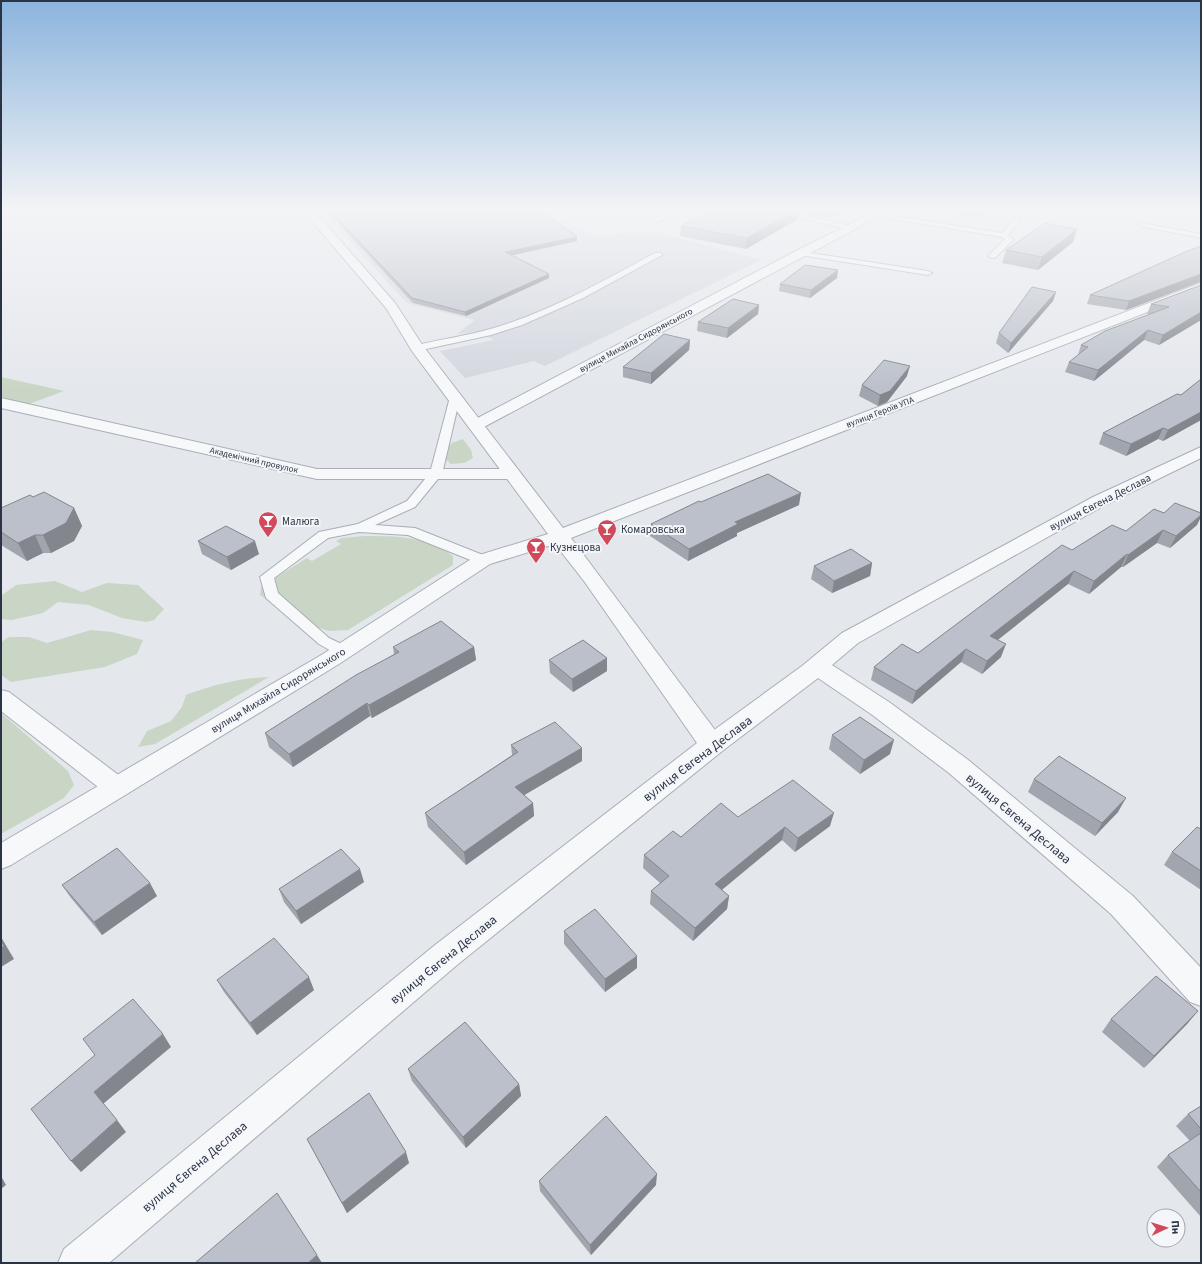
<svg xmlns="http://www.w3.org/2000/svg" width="1202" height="1264" viewBox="0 0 1202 1264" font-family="'Source Sans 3',sans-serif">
	<rect width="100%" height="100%" fill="#e4e7ec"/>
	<path fill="#d2d6de" d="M323,212h219l54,25 33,-4h31l101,27 -216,106 -11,-5 -69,17 -25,-27 54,-11 -14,-9 -23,3 18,-14 -68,-17z"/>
	<path fill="#c9d6c5" d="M1,377l63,14 -35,13 -28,-7z
		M463,439l8,11 2,8 -9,5 -13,1 -6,-5 1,-9 6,-7z
		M364,536c31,0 64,0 89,20v9l-105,65 -19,1 -19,-6 -50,-30 1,-8 46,-29 5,3 29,-17 -5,-3 6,-3z
		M55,581l27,11 25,-9 31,2 26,24 -10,11 -8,2 -24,-4 -33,-13 -31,-3 -15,11 -31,7 -11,-1v-23l15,-11z
		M91,630l21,2 31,8 -6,14 -32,13 -94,15 -10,-7v-33l8,-5h20l18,6z
		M269,677l-114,67 -17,3 9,-16 24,-10 11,-14 4,-12c27,-10 54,-17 83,-18z
		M1,713l67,58 6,14 -10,13 -63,36z"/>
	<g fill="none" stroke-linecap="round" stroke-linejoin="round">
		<defs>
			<path id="service" d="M670,212h8l-6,5 -17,5 -3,-2z
				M775,212h14l62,14 4,2 -4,2z
				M877,213l125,20 14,-15 5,1 -13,16 5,4 -1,2 -17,17h-3l-4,-2 17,-17 -3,-2 -127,-21 -1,-1z
				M1142,223l59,11v4l-61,-12 -1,-1z
				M797,251l131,20 4,2 -4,2 -128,-20 -4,-2z
				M655,253h6l1,2 -79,43 -61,27 -31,10 -74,16 -5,-3 2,-2c26,-7 54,-10 80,-18 57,-17 109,-47 161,-75z
				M455,394l5,3 -18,77 -27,33 -40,18 40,3 73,29 2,3 -2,3h-10l-70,-28 -49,-3 -31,6 -54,40 4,15 51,45 19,9 3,4 -3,4 -5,1 -5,-1 -19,-11 -53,-46 -6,-21 59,-45 39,-8 49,-23 23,-28 20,-76z"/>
			<path id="minor" d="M874,212h13l-405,216 -6,2 -6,-2 -2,-3 2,-3 326,-171z
				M1,398l316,71h195l6,1 3,4 -3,4 -6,1h-195l-316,-71z
				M1201,447v11l-96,47 -247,138 -26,22 57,37 78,57 166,137 68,72v38l-11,-4 -79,-88 -162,-141 -78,-59 -53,-36 -97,74 -9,2 -9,-2 -4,-7 4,-7 99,-72 40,-33 251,-136z
				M1,690l8,2 116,88 4,7 -4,7 -9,3 -9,-3 -106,-83z"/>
			<path id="tertiary" d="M304,212h11l80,91 28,43 140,182 638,-245v8l-630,247 150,200 4,7 -4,7 -264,213 -348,298h-51l6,-14 371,-304 262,-202 -113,-162 -29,-37 -65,20 -151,100 -328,201 -10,4v-26l322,-189 153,-98 72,-22 -136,-183 -26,-43z"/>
		</defs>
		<use href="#service" stroke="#a9aeb7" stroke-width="2"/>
		<use href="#minor" stroke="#a9aeb7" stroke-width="2"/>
		<use href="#tertiary" stroke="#a9aeb7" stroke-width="2"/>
		<use href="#service" fill="#f7f8fa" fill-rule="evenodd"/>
		<use href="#minor" fill="#f7f8fa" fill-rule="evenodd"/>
		<use href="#tertiary" fill="#f7f8fa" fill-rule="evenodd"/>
	</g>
	<path fill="#a1a5ae" d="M328,212h215l34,25v4l-66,14 38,23 -83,38 -53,-13z
		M704,212h95l-1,7 -52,30 -66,-13 1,-10 23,-12z
		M799,212h41l-12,6z
		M944,212h40l-5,6z
		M1077,229l-4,13 -35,28 -36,-7 4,-13z
		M1201,246v36h-1l-74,28 -39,-6 3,-9z
		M837,278l-27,20 -31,-7 1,-7z
		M1201,285v35l-42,25 -15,-5 -50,41 -29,-9 4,-10 9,-7 3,-10 69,-31h-3l4,-10z
		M1056,292l-3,9 -45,52 -12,-10 3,-10z
		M759,305l-1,9 -31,24 -30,-7 1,-9z
		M690,340l-1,10 -38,34 -28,-7v-10z
		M907,376l-20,26 -9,4 -19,-10 3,-11z
		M1201,379v41l-38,21 -5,-2 -32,17 -27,-12 4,-11 78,-38z
		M33,497l41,11 8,18 -8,15 -23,12h-8l-16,8 -26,-16v-37z
		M701,502l98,3 -62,28v3l-49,25 -38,-25 1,-12z
		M1197,525l-27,23 -13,-5 -34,24h-2l-32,27 -21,-10 -70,56 3,17 -19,17 -21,-12 -49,42 -41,-24 3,-13 44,-14 154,-103 54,-19z
		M198,541l61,13 -28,16 -29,-16z
		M872,563l-2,13 -38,17 -21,-14 3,-13z
		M393,647h81l2,13 -104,58 -2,-2 -77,51 -24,-20 -4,-14 129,-79z
		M549,660l58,11 -34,21 -23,-19z
		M832,735l58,19 -30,20 -31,-25z
		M511,745l71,3v13l-58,34 9,8 1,13 -68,49 -38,-38 -3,-14 87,-58z
		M1034,779l84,33 -23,24 -67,-44z
		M738,817l92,9 -35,26 -13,-12 -60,50 7,6 -2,13 -34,32 -43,-37 1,-13 9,-8 -17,-15 1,-13 37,-18z
		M1201,829v61l-37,-25 8,-13z
		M364,882l-63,42 -17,-22 -5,-13z
		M62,885l95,11 -55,39 -31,-37z
		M564,931l73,25v12l-32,24 -41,-48z
		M217,980l97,10 -57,45 -33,-43z
		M1111,1019l77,4 -44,45 -42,-36z
		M408,1069l111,15 2,12 -55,52 -54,-67z
		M1201,1106v111l-44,-50 11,-12 22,-14 -14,-15 12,-12z
		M307,1139l102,24 -62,50z
		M539,1181l117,4 -65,70 -51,-64z"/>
	<path fill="#83868d" d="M793,212h6l-1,7 -52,30 1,-11z
		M829,212h11l-12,6z
		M980,212h4l-5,6z
		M1077,229l-4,13 -35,28 4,-13z
		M577,237v4l-72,16v-5z
		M838,270l-1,8 -27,20 1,-8z
		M549,274v4l-83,38 -1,-4z
		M1201,274l-1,8 -74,28 3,-9z
		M1056,292l-3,9 -45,52 3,-10z
		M759,305l-1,9 -31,24 1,-10z
		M1201,312v8l-42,25 4,-10z
		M1148,330l-4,10 -50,41 4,-11z
		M690,340l-1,10 -38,34v-11z
		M910,366l-3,10 -20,26 -9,4 2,-11z
		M1201,412v8l-38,21 5,-11z
		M1163,428l-5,11 -32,17 5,-12z
		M801,493l-2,12 -62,28v3l-49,25 1,-12 46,-27z
		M74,508l8,18 -8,15 -23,12 -8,-18z
		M1201,515v2l-4,8 -27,23 6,-12z
		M1163,530l-6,13 -34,24 5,-12z
		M35,535l8,18 -16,8 -9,-18z
		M255,541l4,13 -28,16 -4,-13z
		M1127,554l-6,13 -32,27 5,-13z
		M872,563l-2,13 -38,17 2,-12z
		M1074,571l-6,13 -82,65 4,-13z
		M1006,644l-5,13 -19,17 5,-13z
		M474,647l2,13 -104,58 -3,-13z
		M966,649l-5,13 -49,42 4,-13z
		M607,658v13l-34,21 -1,-13z
		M367,703l3,13 -77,51 -4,-13z
		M894,740l-4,14 -30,20 4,-14z
		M582,748v13l-66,39 -1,-13z
		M1126,798l-8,14 -23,24 7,-13z
		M533,803l1,13 -68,49 -2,-13z
		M834,813l-4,13 -35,26 3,-14z
		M785,827l-3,13 -69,57 2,-13z
		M360,869l4,13 -63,42 -5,-13z
		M150,883l7,13 -55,39 -8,-13z
		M729,896l-2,13 -34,32 2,-13z
		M1,937l13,22 -13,8z
		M637,956v12l-32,24v-13z
		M309,977l5,13 -57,45 -7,-12z
		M1198,1011l-10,12 -44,45 10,-12z
		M163,1034l8,13 -68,57 -9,-12z
		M519,1084l2,12 -55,52 -3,-11z
		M117,1120l9,12 -45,40 -10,-11z
		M406,1152l3,11 -62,50 -5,-10z
		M657,1174l-1,11 -65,70 -1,-10z
		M1,1176l5,9 -5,4z
		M317,1255l5,8h-14z"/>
	<path fill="#bbc0ca" stroke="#83868d" d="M331,212h212l34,25 -72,15 44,22 -84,38 -53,-14z
		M706,212h87l-46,26 -66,-12z
		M1045,223l32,6 -35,28 -36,-7z
		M1201,246v28l-72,27 -39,-6 95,-43z
		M805,265l33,5 -27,20 -31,-6z
		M1201,285v27l-38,23 -15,-5 -50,40 -29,-8 19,-15 -7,-2 24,-14 64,-24 -18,-3z
		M1032,287l24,5 -45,51 -12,-10z
		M733,299l26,6 -31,23 -30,-6z
		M664,334l26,6 -39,33 -28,-6z
		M884,360l26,6 -20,25 -10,4 -18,-10z
		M1201,379v33l-33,18 -5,-2 -32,16 -28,-11 74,-39 4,1z
		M768,474l33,19 -66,29 3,2 -49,25 -38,-25 48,-23 2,1z
		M44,492l30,16 -8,15 -23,12h-8l-17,8 -17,-11v-24l29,-13 3,2z
		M1175,503l26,10v2l-25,21 -13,-6 -35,25 -1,-1 -33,27 -20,-10 -84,65 16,8 -19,17 -21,-12 -50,42 -42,-24 28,-23 16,9 144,-108 10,5 40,-25 14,6 28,-22 10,4z
		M226,526l29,15 -28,16 -29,-16z
		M851,549l21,14 -38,18 -20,-15z
		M441,621l33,26 -105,58 -2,-2 -78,51 -24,-21 91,-58 43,-23 -6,-5z
		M583,640l24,18 -35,21 -23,-19z
		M860,717l34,23 -30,20 -32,-25z
		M555,722l27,26 -67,39 18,16 -69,49 -39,-39 93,-61 -7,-7z
		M1059,756l67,42 -24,25 -68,-44z
		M793,780l41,33 -36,25 -13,-11 -70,57 14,12 -34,32 -44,-37 18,-15 -25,-21 29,-24 8,6 40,-34 17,14z
		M1197,827l4,2v42l-29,-19z
		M117,848l33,35 -56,39 -32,-37z
		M341,849l19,20 -64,42 -17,-22z
		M595,909l42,47 -32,23 -41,-48z
		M274,938l35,39 -59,46 -33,-43z
		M1,941l3,5 -3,2z
		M1156,976l42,35 -44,45 -43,-37z
		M133,999l30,35 -69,58 23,28 -46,41 -40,-52 64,-54 -12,-16z
		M465,1022l54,62 -56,53 -55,-68z
		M369,1093l37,59 -64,51 -35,-64z
		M1201,1106v23l-13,-15z
		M606,1116l51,58 -67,71 -51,-64z
		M1201,1133v59l-33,-37z
		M277,1193l40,62 -9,8h-113z"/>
	<linearGradient id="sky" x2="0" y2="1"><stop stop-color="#8bb4dd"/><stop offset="0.54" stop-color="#f3f4f6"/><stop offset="1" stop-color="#f3f4f6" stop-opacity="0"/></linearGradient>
	<rect width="1202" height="389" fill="url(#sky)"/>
	<defs>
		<symbol id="bar-pin" viewBox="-11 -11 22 30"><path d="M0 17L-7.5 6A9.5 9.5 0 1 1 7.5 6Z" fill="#d1495b" stroke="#f4f6f9"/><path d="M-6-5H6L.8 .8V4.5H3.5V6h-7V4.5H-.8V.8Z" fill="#fff"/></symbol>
	</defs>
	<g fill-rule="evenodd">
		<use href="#bar-pin" x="257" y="510" width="22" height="30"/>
		<use href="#bar-pin" x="596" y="518" width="22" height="30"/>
		<use href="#bar-pin" x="525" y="536" width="22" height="30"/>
	</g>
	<g text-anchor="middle" stroke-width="4" stroke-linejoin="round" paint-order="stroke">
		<g font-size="9" fill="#2b3445" stroke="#f4f6f9">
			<text transform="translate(636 340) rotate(-28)" y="3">вулиця Михайла Сидорянського</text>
			<text transform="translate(880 412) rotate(-21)" y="3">вулиця Героїв УПА</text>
			<text transform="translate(254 460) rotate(13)" y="3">Академічний провулок</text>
		</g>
		<g font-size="11" fill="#2b3445" stroke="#f4f6f9">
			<text transform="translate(1100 502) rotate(-27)" y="4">вулиця Євгена Деслава</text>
			<text transform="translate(278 690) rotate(-31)" y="4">вулиця Михайла Сидорянського</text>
		</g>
		<g font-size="11" fill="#2b3445" stroke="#f4f6f9" text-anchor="start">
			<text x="282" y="525">Малюга</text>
			<text x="621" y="533">Комаровська</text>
			<text x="550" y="551">Кузнєцова</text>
		</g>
		<g font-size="13" fill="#2b3445" stroke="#f4f6f9">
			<text transform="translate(697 758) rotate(-37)" y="5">вулиця Євгена Деслава</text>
			<text transform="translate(1019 818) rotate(40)" y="5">вулиця Євгена Деслава</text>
			<text transform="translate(443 959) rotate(-39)" y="5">вулиця Євгена Деслава</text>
			<text transform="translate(194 1166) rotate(-40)" y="5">вулиця Євгена Деслава</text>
		</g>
	</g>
	<rect width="1202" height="1264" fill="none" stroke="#2b3445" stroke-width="4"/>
	<g transform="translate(1166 1228) rotate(86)"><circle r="19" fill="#f4f6f9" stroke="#a4a8b1"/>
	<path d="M0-3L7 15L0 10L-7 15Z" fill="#d1495b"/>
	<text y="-6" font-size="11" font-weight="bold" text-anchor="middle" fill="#2b3445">Пн</text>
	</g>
</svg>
